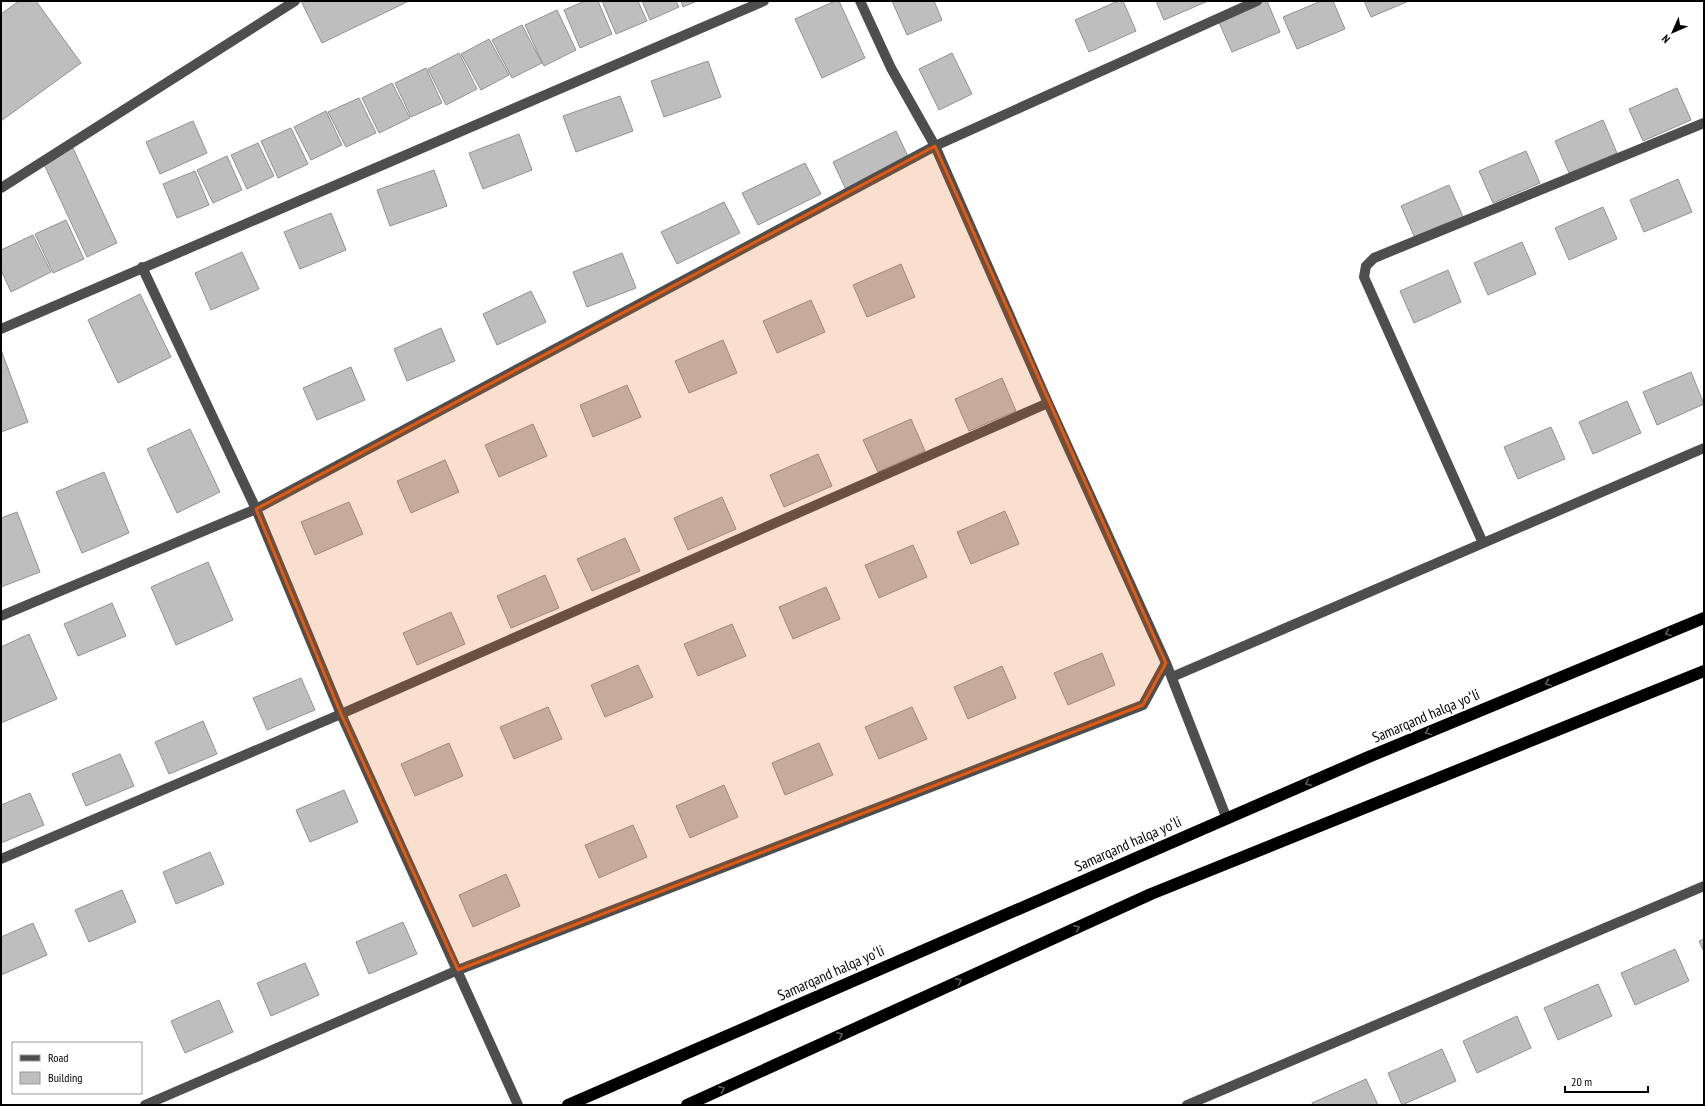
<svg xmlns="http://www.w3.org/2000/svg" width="1705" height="1106" viewBox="0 0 1705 1106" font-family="'PT Sans Narrow',sans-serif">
	<rect width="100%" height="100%" fill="#fff"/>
	<path fill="#bebebe" stroke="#929292" d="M19,1h17l45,62 -80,58v-107z
		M301,1h108l-87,42z
		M585,1h13l14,33 -32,14 -16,-38z
		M602,1h36l9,20 -31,13z
		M642,1h34l3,6 -29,13z
		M681,1h16l-14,6z
		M835,1h4l26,57 -43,20 -27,-59z
		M892,1h42l8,19 -35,15z
		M1118,1h5l13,30 -47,21 -14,-32z
		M1156,1h52l-44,19z
		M1262,1h5l13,31 -48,20 -14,-32z
		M1321,1h12l12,28 -48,20 -14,-32z
		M1364,1h45l-38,16z
		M557,10l19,40 -32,16 -19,-41z
		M522,25l20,38 -30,15 -20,-38z
		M489,39l20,36 -28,15 -20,-36z
		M459,53l18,36 -31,16 -18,-36z
		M952,53l20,41 -33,16 -20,-41z
		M708,61l13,36 -57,20 -13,-36z
		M426,68l16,35 -31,14 -16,-34z
		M392,83l18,35 -31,15 -17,-35z
		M1677,88l14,32 -48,21 -14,-32z
		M620,96l13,35 -57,21 -13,-36z
		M359,98l17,35 -30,14 -18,-35z
		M326,111l16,34 -31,15 -17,-33z
		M1603,120l14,33 -48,20 -14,-32z
		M193,121l14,32 -47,21 -14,-32z
		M291,128l17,36 -30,14 -17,-37z
		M896,131l15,32 -63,31 -15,-32z
		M519,134l13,36 -49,19 -14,-36z
		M258,143l16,33 -27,13 -16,-34z
		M72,146l45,97 -30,14 -45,-97z
		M1526,151l14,32 -47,20 -14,-32z
		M227,156l15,34 -29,13 -16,-33z
		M805,163l16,31 -63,31 -16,-32z
		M434,170l13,36 -57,20 -13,-36z
		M195,171l14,34 -32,13 -14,-34z
		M1678,179l14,33 -48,20 -14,-32z
		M1449,185l14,32 -48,21 -14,-32z
		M724,202l16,31 -63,31 -16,-32z
		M1603,207l14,32 -48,21 -14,-32z
		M331,213l15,37 -46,19 -16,-37z
		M66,220l18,39 -31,14 -18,-39z
		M33,235l18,37 -40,20 -10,-22v-20z
		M1522,242l14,32 -48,21 -14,-32z
		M242,252l17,37 -48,21 -16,-37z
		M622,253l14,35 -49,19 -14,-35z
		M901,264l14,33 -48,20 -14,-32z
		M1448,270l13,32 -47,21 -14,-32z
		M531,291l15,31 -49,23 -14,-31z
		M140,294l31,63 -53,26 -30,-63z
		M811,300l14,32 -48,21 -14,-32z
		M441,328l14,33 -48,20 -13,-32z
		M723,340l14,33 -48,20 -14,-32z
		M1,350l27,72 -27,10z
		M351,367l14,33 -48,20 -14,-32z
		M1691,372l13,32 -47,21 -14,-33z
		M1002,378l14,33 -47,20 -14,-32z
		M627,385l14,32 -48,20 -13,-32z
		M1627,401l14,32 -48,21 -14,-32z
		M911,419l14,32 -47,21 -15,-32z
		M533,424l14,32 -48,21 -14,-32z
		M1551,427l14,32 -47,20 -14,-32z
		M190,429l30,63 -43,21 -30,-64z
		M818,454l14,32 -48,21 -14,-32z
		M445,460l14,32 -48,21 -14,-32z
		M104,472l25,61 -47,20 -26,-61z
		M722,497l14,32 -48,21 -14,-32z
		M349,502l14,32 -48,21 -14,-33z
		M1005,511l14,33 -48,20 -14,-32z
		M17,512l23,60 -39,15v-69z
		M625,538l15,33 -48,20 -15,-32z
		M913,545l14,32 -48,21 -14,-33z
		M208,562l25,58 -57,25 -25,-58z
		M545,575l14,33 -48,20 -14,-32z
		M826,587l14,32 -47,20 -14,-32z
		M112,603l14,33 -48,20 -14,-32z
		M451,612l14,32 -48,21 -14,-32z
		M732,624l14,32 -48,20 -14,-32z
		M29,634l28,65 -56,24v-76z
		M1102,653l13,32 -47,20 -14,-32z
		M638,665l15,32 -48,20 -14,-32z
		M1002,666l14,32 -48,21 -14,-32z
		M301,678l14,32 -48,20 -14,-32z
		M548,707l14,32 -48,20 -14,-32z
		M912,707l15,32 -48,20 -14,-32z
		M203,721l14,33 -48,20 -14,-32z
		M449,743l14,33 -48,20 -14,-32z
		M819,743l14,32 -48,20 -13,-32z
		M120,754l14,32 -48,20 -14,-32z
		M724,785l14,32 -48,21 -14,-32z
		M344,790l14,32 -48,20 -14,-32z
		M30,793l14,32 -43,18v-38z
		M633,825l14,32 -48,21 -14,-33z
		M210,852l14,32 -48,20 -13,-32z
		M506,874l14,32 -47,21 -14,-32z
		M122,890l14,32 -47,20 -14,-32z
		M403,922l14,32 -48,20 -13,-32z
		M33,923l14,32 -46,20v-38z
		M1704,939v13l-5,-11z
		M1675,949l14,32 -54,24 -14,-32z
		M305,963l14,32 -48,21 -14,-33z
		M1598,984l14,32 -54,24 -14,-32z
		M219,1000l14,32 -48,21 -14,-32z
		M1517,1016l14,32 -54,25 -14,-32z
		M1442,1049l14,32 -54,24 -14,-32z
		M1366,1079l12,26h-65l-1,-2z"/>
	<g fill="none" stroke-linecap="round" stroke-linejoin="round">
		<path stroke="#4e4e4e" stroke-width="10" d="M860,1l31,67 44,78 113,257 118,260 61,156
			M1,188l294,-187
			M142,267l114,242 85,205 177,391
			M1,329l763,-328
			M1483,543l-119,-266 2,-11 8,-8 330,-135
			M1,616l255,-107 679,-363 322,-145
			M1172,677l532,-229
			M1,859l340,-145 707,-311
			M145,1105l313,-135 685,-265 23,-42
			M1187,1105l517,-219"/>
		<path stroke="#000" stroke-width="12" d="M568,1105l798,-347 338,-140
			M687,1105l464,-211 553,-223"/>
	</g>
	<defs><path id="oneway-chevron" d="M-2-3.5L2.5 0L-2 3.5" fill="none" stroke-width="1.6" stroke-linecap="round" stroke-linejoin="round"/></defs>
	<g stroke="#595959">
		<use href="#oneway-chevron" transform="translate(1668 633) rotate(157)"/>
		<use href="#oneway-chevron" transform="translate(1548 683) rotate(157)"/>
		<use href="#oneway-chevron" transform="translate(1428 732) rotate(157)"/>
		<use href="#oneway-chevron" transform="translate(1308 783) rotate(156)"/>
		<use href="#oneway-chevron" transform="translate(1077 928) rotate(-24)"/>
		<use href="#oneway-chevron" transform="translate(959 981) rotate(-24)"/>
		<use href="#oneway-chevron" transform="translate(840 1035) rotate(-24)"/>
		<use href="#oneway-chevron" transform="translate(722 1089) rotate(-24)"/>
	</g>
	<path fill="#e8590c" fill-opacity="0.2" stroke="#e8590c" stroke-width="3" stroke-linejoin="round" d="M935,146l231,517 -23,42 -685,265 -117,-256 -85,-205z"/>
	<g text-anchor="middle" stroke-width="4" stroke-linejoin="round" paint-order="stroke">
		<g font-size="15" fill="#000" stroke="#fff">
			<text transform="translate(1426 716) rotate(-23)" y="5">Samarqand halqa yoʻli</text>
			<text transform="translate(1128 844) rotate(-24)" y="5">Samarqand halqa yoʻli</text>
			<text transform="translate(831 973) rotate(-24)" y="5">Samarqand halqa yoʻli</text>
		</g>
	</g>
	<rect width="1705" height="1106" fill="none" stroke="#000000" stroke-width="4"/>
	<rect x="12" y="1042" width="130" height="52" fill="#ffffff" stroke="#999999"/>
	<rect x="20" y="1055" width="20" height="6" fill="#4e4e4e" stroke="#999999"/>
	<text x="48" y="1062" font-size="12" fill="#000000">Road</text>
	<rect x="20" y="1072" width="20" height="12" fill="#bebebe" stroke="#999999"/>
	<text x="48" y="1082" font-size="12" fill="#000000">Building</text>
	<g transform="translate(1673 32) rotate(225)" stroke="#ffffff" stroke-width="3" paint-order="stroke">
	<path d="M0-3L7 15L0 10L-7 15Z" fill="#000000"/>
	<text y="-6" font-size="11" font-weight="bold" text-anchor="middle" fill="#000000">N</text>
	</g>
	<path d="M1565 1086v6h83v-6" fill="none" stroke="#000000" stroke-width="2"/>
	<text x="1571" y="1086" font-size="12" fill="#000000" stroke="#ffffff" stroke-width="3" paint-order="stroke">20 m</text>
</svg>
